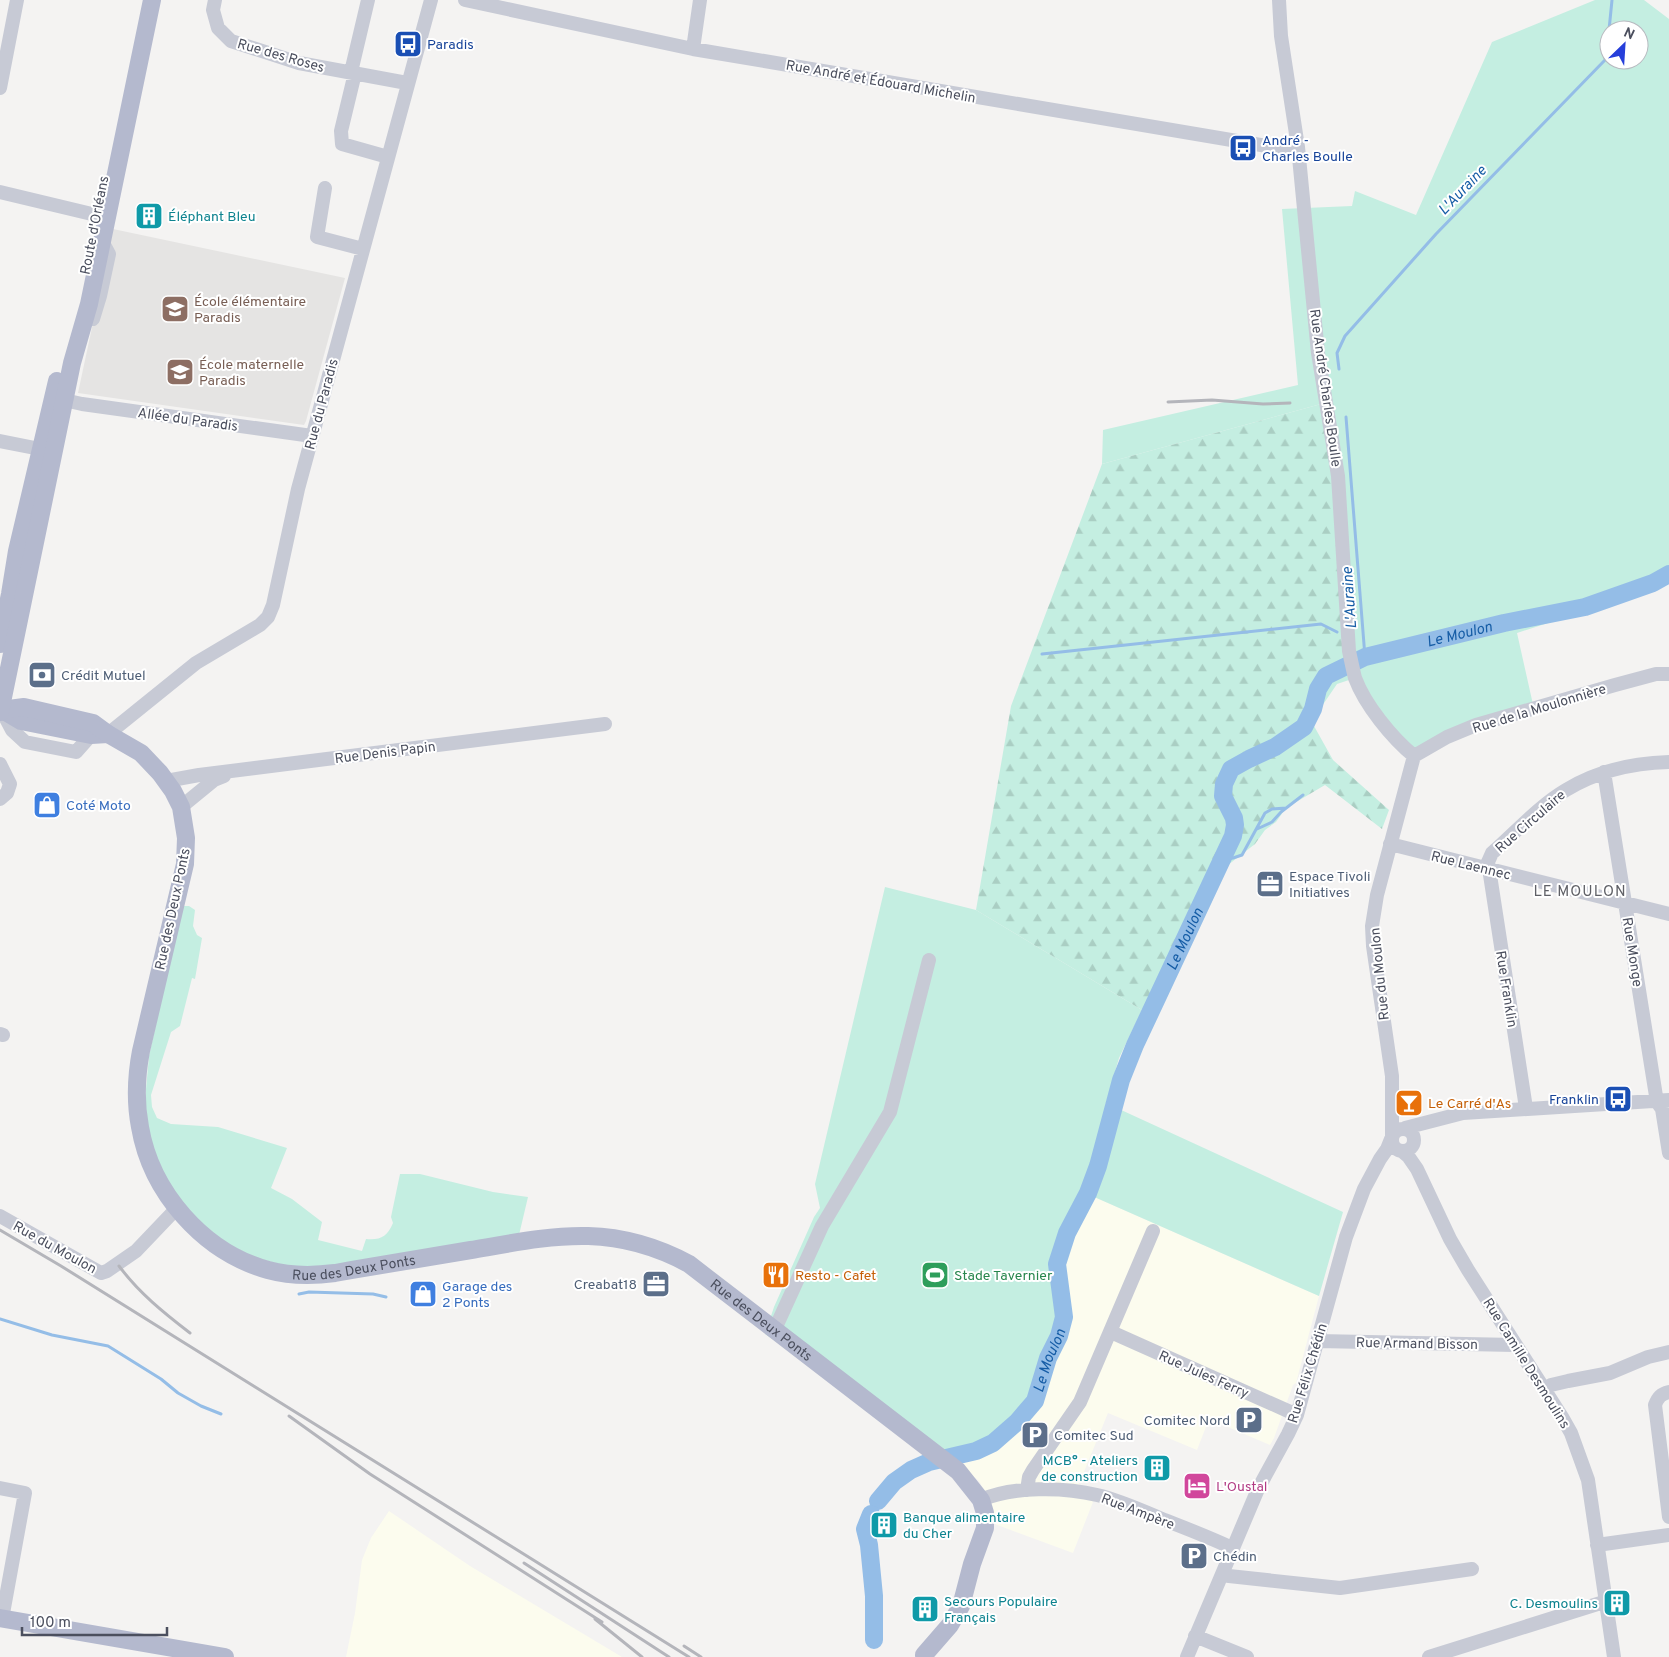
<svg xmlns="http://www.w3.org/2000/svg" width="1669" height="1657" viewBox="0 0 1669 1657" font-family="Overpass,sans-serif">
	<defs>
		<pattern id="forest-firs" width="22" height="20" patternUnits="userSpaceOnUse" patternTransform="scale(1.25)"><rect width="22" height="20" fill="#c4eee1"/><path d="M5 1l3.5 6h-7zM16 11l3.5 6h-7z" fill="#aacec3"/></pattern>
	</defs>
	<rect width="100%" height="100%" fill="#f4f3f2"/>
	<path fill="#fcfcee" d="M1092,1196l227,100 -23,87 -3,2 -19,53 -4,7 -61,-26 -12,31 -89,-37 -29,71 14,18 -20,51 -81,-30 -5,-28 -8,-14 -17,-14 -15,-9 29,-7 59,-50 13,-43 11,-22 4,-34 -5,-20 -1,-18 12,-27z
		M389,1511l81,55 152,91h-276l9,-44 7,-53 9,-22z"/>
	<path fill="#e5e4e3" d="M113,229l232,49 -39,143 -2,4 -226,-32z"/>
	<path fill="#c4eee1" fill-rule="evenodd" d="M1595,0h49l25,19v565l-152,49 17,76 -120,47 -59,-78 -34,-274 -219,60 1,-34 195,-45 -16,-176 70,-3 3,-15 61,24 76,-173zM1609,30h30v30h-30z
		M885,887l91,23 166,100 -23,48 -13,45 -12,51 -13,34 -24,48 1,46 6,35 -5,19 -11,22 -13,43 -18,21 -24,21 -17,8 -29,7 -182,-124 9,-27 40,-90 6,-9 -5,-24z
		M182,906h7l6,4 -2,16 4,9 5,3 -7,41 -3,-1 -12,48 -9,6 -20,63 1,12 5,11 14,6 47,3 69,21 -16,40 21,11 30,23 -4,18 44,11 4,-12c15,1 21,-2 27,-16l-2,-6 9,-43h20l73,18 35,5 -9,38 -184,31 -37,3 -45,-12 -34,-18 -34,-31 -21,-31 -15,-42 -4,-35 4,-44z
		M1119,1109l224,103 -24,84 -227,-100 11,-29z"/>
	<path fill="url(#forest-firs)" d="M1321,404l11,25 23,249 -18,6 -15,22 -8,20 19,34 56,50 -7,19 -57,-44 -39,23 -10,14 -11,8 -10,14 -27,21 -19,39 -55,83 -12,23 -166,-100 35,-204 91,-242z"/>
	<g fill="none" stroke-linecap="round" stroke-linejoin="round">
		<path stroke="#94bde7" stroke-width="3" d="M1609,30l3,-30
			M1339,369l-2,-16 8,-17 91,-102 169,-174 4,-28
			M1346,417l19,240
			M1042,654l279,-30 16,8
			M1257,829l15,-7 9,-10 22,-17
			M1222,860l11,-2 9,-3 23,-42 7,-4 14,-1
			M299,1294l10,-2 64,2 13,3
			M0,1319l52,16 56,11 53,33 17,14 23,13 20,8"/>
		<g stroke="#94bde7" stroke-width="18">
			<path id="s1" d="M878,1501l16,-19 17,-12 18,-8 47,-11 17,-8 24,-21 18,-21 13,-43 11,-22 5,-19 -7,-53 10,-31 21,-40 10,-27 23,-86 14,-35 98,-209 2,-11 -1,-7 -11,-22 1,-12 7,-15 18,-10 26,-12 29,-20 9,-18 5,-20 8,-13 39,-19 139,-34 81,-16 68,-24 16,-9"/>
			<path d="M871,1514l-6,15 4,16 5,51v44"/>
		</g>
		<path stroke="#c7cad5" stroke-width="14" d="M215,0l-2,10 5,18 13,13 68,22 108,20
			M465,0l228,49 591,100 14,-2
			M1279,0l2,36 17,111 20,206 20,123 11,175c2,9 4,19 6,27 10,27 37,60 59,78
			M693,49l7,-49
			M351,72l17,-72
			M355,73l-14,58 1,13 46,13
			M0,88l17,-88
			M325,188l-8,49 46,12
			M0,192l96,23
			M93,319l7,-23 9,-42 -7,-13
			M64,400l18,4 230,32
			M0,441l40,8
			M1,709l11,21 13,12 51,10 15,-17
			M108,734l88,-71 64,-38 8,-8 5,-12 25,-116 133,-489
			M1414,756l33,-19 29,-12 139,-40 41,-11h13
			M0,764l10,20 -3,9 -7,6
			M1604,772l52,324 1,6 5,7 7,44
			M166,781l33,-6 406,-51
			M181,807l33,-27 10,-4
			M1390,844l279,70
			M0,1034l3,1
			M1526,1108l-38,-246 4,-9c24,-21 47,-47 74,-63 31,-19 67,-27 103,-28
			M1405,1128l58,-15 206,-13
			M1392 1140a11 11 0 1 1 22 0a11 11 0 1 1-22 0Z
			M1392,1137v-61l-19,-130 -1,-20 5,-31 37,-139
			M1402,1151l6,5 9,13 33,70 18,31 94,147 9,16 17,47 26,177
			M0,1216l101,57 6,-2 29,-20 41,-43
			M775,1329l47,-103 68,-114 39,-152
			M1111,1332l186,83
			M1318,1341l197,4
			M1544,1389l7,-4 17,-4 42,-8 38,-16 21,-5
			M1669,1392c-8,2 -11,5 -14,13l14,112
			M0,1488l25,5 -23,126
			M1027,1490l2,-13 4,-7 47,-68 73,-171
			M981,1500c31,-14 84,-13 116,-5 22,5 44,15 65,24 23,9 47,18 70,29
			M1597,1545l72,-10
			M1222,1574l7,2 111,12 132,-19
			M1195,1636l52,21
			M1187,1657l71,-168 30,-55 9,-19 49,-178 18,-48 16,-30 7,-10 4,-10
			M1429,1657l178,-56"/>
		<g stroke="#b4b9ce" stroke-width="18">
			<path d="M0,644l10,-50 7,-43 40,-170"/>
			<path d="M1,709l20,12 70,14 17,-1"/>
			<path id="s2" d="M0,710l24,-3 69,16 15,11 33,19 19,20 13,18 8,16 5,31 -1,26 -44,187c-5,26 -6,50 -1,76 11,65 63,125 128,143 22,6 44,6 67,3 45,-8 90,-15 136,-23 82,-14 140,-28 218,14l269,207 23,29 4,13v15l-13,36 -11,42 -11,19 -26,30"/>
			<path d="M0,712l72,-349 17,-59 63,-304"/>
			<path d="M0,1618l225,39"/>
		</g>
		<path stroke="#b4b5bb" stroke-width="3" d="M1168,402l44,-2 51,4 27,-1
			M0,1230l61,36 628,391
			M119,1266c20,27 45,47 71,67
			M289,1416l81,58 232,148
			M524,1563l145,94
			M595,1619l47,38
			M684,1646l17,11"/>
	</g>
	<defs>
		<symbol id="bus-square" viewBox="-11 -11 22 22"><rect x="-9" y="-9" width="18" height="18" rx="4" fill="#1a4fb4" stroke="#fff"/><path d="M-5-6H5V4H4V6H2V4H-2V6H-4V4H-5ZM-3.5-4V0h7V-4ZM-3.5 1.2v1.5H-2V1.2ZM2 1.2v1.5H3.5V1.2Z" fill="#fff"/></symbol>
		<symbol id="building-square" viewBox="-11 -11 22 22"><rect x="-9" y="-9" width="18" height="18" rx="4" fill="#0f9aa8" stroke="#fff"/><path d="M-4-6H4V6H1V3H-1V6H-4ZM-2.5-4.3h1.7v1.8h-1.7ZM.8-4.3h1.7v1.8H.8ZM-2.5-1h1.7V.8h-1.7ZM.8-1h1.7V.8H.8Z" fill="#fff"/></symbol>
		<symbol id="school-square" viewBox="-11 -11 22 22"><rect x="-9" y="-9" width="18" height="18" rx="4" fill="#8d6e63" stroke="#fff"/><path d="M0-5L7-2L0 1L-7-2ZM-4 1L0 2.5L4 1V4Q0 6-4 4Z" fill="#fff"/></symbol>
		<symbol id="bank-square" viewBox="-11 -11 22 22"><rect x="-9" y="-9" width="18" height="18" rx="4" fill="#5c6f8a" stroke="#fff"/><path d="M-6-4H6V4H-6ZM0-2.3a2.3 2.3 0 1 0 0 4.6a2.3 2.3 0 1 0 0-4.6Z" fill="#fff"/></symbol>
		<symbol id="shop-square" viewBox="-11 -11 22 22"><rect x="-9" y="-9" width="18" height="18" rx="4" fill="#3f7fe0" stroke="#fff"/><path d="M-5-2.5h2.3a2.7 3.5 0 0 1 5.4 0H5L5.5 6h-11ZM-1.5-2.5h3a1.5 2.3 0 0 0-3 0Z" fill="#fff"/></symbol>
		<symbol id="office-square" viewBox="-11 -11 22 22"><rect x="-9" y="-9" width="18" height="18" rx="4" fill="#5c6f8a" stroke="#fff"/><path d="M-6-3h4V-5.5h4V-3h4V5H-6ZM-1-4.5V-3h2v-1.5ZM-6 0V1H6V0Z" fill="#fff"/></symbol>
		<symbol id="bar-square" viewBox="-11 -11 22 22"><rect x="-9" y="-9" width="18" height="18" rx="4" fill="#e8710a" stroke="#fff"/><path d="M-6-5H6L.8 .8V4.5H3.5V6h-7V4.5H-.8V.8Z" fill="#fff"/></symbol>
		<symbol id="restaurant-square" viewBox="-11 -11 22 22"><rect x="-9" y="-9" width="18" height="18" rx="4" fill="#e8710a" stroke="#fff"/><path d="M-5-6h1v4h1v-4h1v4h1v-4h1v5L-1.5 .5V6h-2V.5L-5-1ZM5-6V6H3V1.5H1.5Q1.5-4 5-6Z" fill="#fff"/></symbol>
		<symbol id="stadium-square" viewBox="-11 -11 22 22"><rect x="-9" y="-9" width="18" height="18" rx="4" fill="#2e9e5b" stroke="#fff"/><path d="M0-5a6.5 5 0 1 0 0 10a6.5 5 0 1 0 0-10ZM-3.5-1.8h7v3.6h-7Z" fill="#fff"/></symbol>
		<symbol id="parking-square" viewBox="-11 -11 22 22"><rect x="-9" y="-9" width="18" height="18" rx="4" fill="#5c6f8a" stroke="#fff"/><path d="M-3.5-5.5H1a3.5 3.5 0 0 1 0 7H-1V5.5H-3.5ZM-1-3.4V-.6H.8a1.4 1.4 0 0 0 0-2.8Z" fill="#fff"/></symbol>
		<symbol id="hotel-square" viewBox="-11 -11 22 22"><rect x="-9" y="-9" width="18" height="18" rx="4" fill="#d1479c" stroke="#fff"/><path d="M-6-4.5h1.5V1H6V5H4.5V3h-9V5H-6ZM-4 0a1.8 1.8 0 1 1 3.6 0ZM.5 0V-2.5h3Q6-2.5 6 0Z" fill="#fff"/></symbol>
	</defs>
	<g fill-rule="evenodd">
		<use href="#bus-square" x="392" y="28" width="32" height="32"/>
		<use href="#bus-square" x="1227" y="132" width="32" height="32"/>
		<use href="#building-square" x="133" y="200" width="32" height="32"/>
		<use href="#school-square" x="159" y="293" width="32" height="32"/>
		<use href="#school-square" x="164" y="356" width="32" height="32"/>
		<use href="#bank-square" x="26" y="659" width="32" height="32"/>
		<use href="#shop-square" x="31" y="789" width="32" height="32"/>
		<use href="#office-square" x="1254" y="868" width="32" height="32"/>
		<use href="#bus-square" x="1602" y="1083" width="32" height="32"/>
		<use href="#bar-square" x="1393" y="1087" width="32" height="32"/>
		<use href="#restaurant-square" x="760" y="1259" width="32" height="32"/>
		<use href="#stadium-square" x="919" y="1259" width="32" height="32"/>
		<use href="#office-square" x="640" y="1268" width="32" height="32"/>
		<use href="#shop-square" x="407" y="1278" width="32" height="32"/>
		<use href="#parking-square" x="1233" y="1404" width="32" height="32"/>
		<use href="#parking-square" x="1019" y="1419" width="32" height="32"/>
		<use href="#building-square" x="1141" y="1452" width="32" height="32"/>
		<use href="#hotel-square" x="1181" y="1470" width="32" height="32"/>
		<use href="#building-square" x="868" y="1509" width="32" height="32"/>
		<use href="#parking-square" x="1178" y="1540" width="32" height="32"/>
		<use href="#building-square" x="1601" y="1587" width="32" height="32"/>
		<use href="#building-square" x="909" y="1593" width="32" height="32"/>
	</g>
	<g text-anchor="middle" stroke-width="4" stroke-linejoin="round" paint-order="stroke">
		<g font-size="14" fill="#164399" stroke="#fff" text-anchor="start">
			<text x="427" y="49">Paradis</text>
			<text x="1262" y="145">André -<tspan x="1262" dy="16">Charles Boulle</tspan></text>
			<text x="1599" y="1104" text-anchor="end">Franklin</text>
		</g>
		<g font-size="14" fill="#4b4f5e" stroke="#fff">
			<text transform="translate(281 55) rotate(16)" y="5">Rue des Roses</text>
			<text transform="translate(881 81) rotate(10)" y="5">Rue André et Édouard Michelin</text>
			<text transform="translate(94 225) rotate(-79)" y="5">Route d'Orléans</text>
			<text transform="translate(1326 388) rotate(82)" y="5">Rue André Charles Boulle</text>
			<text transform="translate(321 404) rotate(-75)" y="5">Rue du Paradis</text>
			<text transform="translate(188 419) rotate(8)" y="5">Allée du Paradis</text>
			<text transform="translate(1539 708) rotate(-17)" y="5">Rue de la Moulonnière</text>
			<text transform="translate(385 752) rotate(-7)" y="5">Rue Denis Papin</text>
			<text transform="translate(1530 821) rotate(-41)" y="5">Rue Circulaire</text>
			<text transform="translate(1471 865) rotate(14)" y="5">Rue Laennec</text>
			<text transform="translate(172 909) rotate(-78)" y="5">Rue des Deux Ponts</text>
			<text transform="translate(1633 952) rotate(81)" y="5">Rue Monge</text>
			<text transform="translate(1379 974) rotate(-96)" y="5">Rue du Moulon</text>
			<text transform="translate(1507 989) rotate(81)" y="5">Rue Franklin</text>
			<text transform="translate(55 1247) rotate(29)" y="5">Rue du Moulon</text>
			<text dy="5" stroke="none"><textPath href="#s2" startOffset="834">Rue des Deux Ponts</textPath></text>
			<text dy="5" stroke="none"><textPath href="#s2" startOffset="1268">Rue des Deux Ponts</textPath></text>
			<text transform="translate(1417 1343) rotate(1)" y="5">Rue Armand Bisson</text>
			<text transform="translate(1527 1363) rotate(58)" y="5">Rue Camille Desmoulins</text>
			<text transform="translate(1307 1373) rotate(-73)" y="5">Rue Félix Chédin</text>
			<text transform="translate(1204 1374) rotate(24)" y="5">Rue Jules Ferry</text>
			<text transform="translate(1138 1511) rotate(21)" y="5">Rue Ampère</text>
		</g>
		<g font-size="14" fill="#0d838f" stroke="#fff" text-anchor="start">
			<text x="168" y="221">Éléphant Bleu</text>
			<text x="1138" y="1465" text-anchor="end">MCB° - Ateliers<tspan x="1138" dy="16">de construction</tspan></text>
			<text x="903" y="1522">Banque alimentaire<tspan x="903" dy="16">du Cher</tspan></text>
			<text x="944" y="1606">Secours Populaire<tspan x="944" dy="16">Français</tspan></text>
			<text x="1598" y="1608" text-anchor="end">C. Desmoulins</text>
		</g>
		<g font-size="14" fill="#785e54" stroke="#fff" text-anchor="start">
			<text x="194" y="306">École élémentaire<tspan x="194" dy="16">Paradis</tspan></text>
			<text x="199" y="369">École maternelle<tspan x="199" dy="16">Paradis</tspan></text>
		</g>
		<g font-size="14" fill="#4e5e75" stroke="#fff" text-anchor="start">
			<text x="61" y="680">Crédit Mutuel</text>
			<text x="1289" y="881">Espace Tivoli<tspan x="1289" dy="16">Initiatives</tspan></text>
			<text x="637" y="1289" text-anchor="end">Creabat18</text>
			<text x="1230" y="1425" text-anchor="end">Comitec Nord</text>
			<text x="1054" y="1440">Comitec Sud</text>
			<text x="1213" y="1561">Chédin</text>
		</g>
		<g font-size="14" fill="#366cbe" stroke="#fff" text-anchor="start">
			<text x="66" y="810">Coté Moto</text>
			<text x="442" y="1291">Garage des<tspan x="442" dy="16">2 Ponts</tspan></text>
		</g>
		<g font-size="14" fill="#c56008" stroke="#fff" text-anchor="start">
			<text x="1428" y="1108">Le Carré d'As</text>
			<text x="795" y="1280">Resto - Cafet</text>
		</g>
		<g font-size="14" fill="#27864d" stroke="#fff" text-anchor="start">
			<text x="954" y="1280">Stade Tavernier</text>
		</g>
		<g font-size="14" fill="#b23c85" stroke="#fff" text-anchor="start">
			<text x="1216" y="1491">L'Oustal</text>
		</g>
		<g font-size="15" font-style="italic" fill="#165da6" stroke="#fff">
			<text transform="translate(1462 190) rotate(-46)" y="5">L'Auraine</text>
			<text transform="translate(1349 598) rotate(-94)" y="5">L'Auraine</text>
			<text dy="5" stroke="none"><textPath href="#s1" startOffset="1151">Le Moulon</textPath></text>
			<text dy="5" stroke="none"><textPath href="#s1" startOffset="685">Le Moulon</textPath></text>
			<text dy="5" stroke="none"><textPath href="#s1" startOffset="235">Le Moulon</textPath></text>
		</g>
		<g font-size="15" letter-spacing="1" fill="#5f6066" stroke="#fff">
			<text x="1580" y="896">LE MOULON</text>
		</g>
	</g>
	<g transform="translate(1624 45) rotate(25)"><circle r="24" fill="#ffffff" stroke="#b7b9bf"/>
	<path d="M0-4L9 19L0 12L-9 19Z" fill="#263fda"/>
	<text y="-8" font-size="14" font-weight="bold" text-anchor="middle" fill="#4b4f5e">N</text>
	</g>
	<path d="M22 1627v8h145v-8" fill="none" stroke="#4b4f5e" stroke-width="2.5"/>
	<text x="30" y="1627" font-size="15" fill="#4b4f5e" stroke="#ffffff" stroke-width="4" paint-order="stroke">100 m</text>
</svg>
